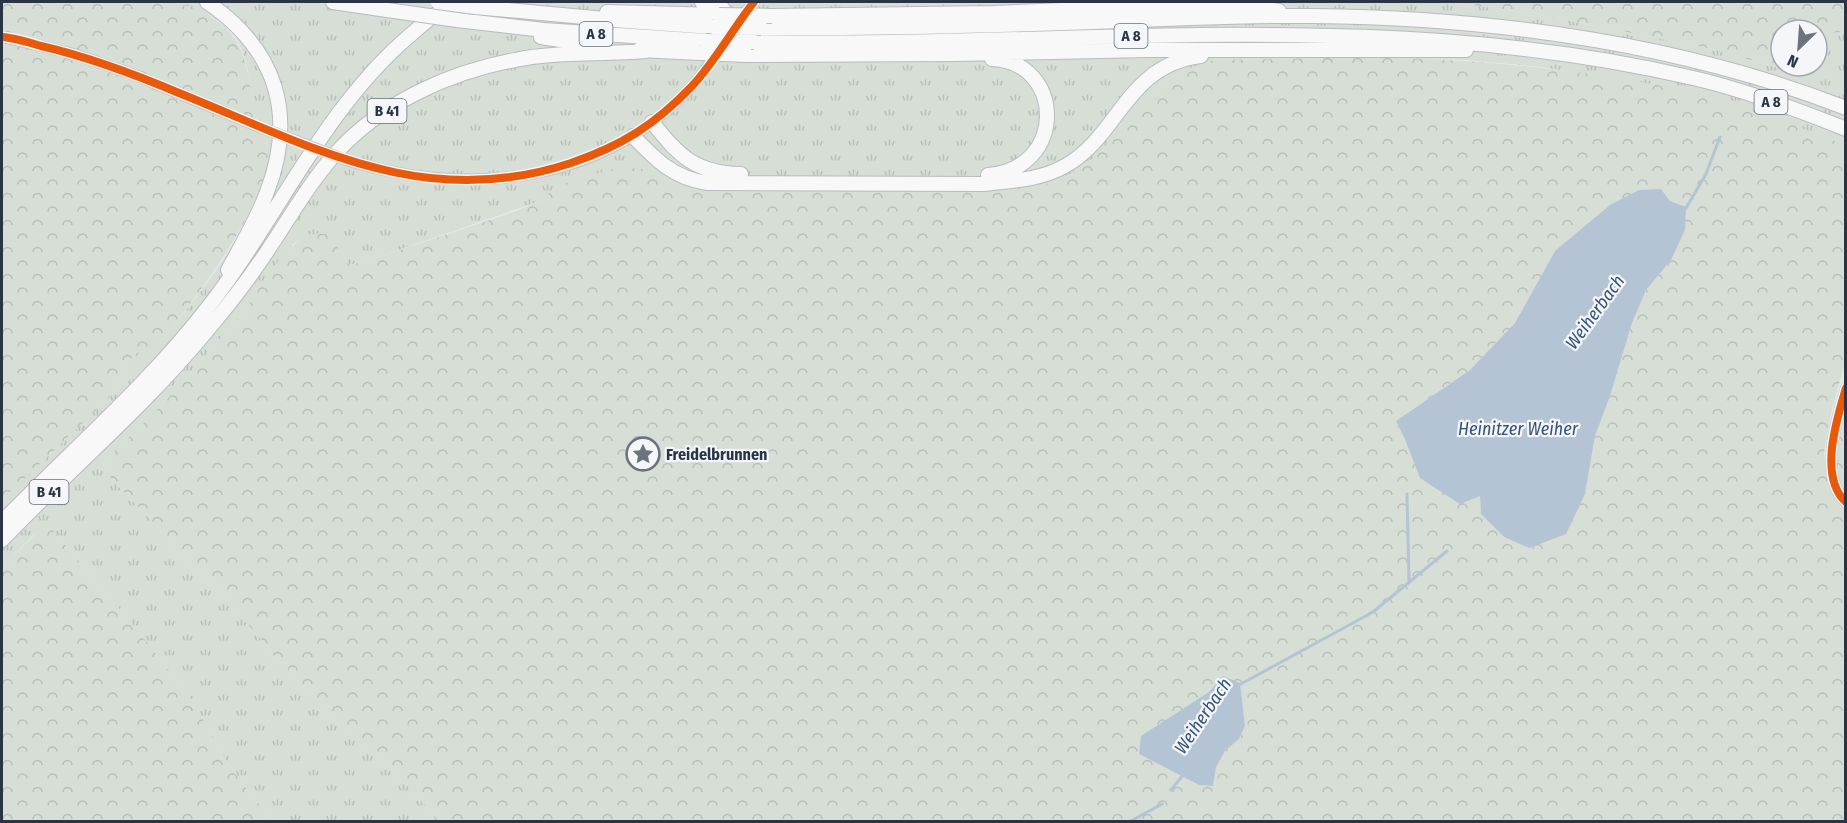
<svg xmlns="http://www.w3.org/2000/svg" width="1847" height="823" viewBox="0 0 1847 823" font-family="'Fira Sans Condensed',sans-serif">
	<defs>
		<pattern id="grass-tufts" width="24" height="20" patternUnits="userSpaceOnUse" patternTransform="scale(1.5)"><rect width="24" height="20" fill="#d6ded6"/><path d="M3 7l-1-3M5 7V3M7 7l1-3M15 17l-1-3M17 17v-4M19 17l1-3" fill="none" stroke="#b8bfb9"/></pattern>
		<pattern id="forest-crowns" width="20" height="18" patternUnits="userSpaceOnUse" patternTransform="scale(1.5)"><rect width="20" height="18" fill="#d6ded6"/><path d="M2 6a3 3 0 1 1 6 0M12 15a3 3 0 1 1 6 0" fill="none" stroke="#b8bfb9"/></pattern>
	</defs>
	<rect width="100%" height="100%" fill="#e6e8ea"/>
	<path fill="url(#grass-tufts)" d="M172,2h549l4,1 9,-1h716l86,12 177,35 86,25 18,-8 1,-22 12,-11 15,-1v113l-101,-36 -59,-18 -143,-24 -76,-7 -91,-3 -162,3 -28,10 -20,11 -23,17 -21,24 -17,27 -24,20 -26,13 -28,7 -65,3 -263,-3 -18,-4 -38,-16 -83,16 -19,16 -170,59 -22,5 -5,-10 -32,-21 -18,10 -35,46 -10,17 -84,96 -61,59 2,10 113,119 117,131 76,67 28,32h-167l-42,-54 -38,-67 -50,-64 -91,-108 -17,6 -32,34v-68l114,-109 10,-28 12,-11 17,-2c40,-52 88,-106 108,-169 2,-7 6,-15 6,-22 1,-20 -13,-38 -16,-57 -4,-27 -7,-62 -31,-79 -15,-10 -34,-15 -50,-21z"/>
	<path fill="url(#forest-crowns)" fill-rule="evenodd" d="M2,2c40,0 81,0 122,0 16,0 36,-2 50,0 56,16 70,37 78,93 3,20 20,46 17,65 -3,19 -12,39 -21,55 -26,49 -59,91 -93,135l-17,2 -12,11 -10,28 -114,109z
		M1450,2h395v30l-15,1 -12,11 -1,5v-19h-36v36h34l-16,8 -86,-25 -177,-35z
		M1375,57c75,2 148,7 222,18 29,5 60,9 89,16 54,15 108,33 159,54v218l-13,46 -8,44 3,28 11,21 7,7v312h-1406l-28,-32 -76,-67 -117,-131 -113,-119 -2,-10 61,-59 84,-96c12,-21 38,-64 62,-72 5,-2 13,-1 19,-1l20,31 21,-5 141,-47 29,-12 19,-16 60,-18 23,2 38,16 18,4 263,3 65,-3 28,-7 26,-13 24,-20 17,-27 21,-24 23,-17 20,-11 28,-10zM1661,189l9,12 1,59 -25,30 -14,33 -22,73 -15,40 -10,58 -56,54 -25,-11 -23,-23 -1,-19 -60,-17 -16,-41 -8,-16 74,-51 45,-47 40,-72zM1223,677l17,6 5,43 -6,13 -14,12 -9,15 -3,20 -14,-1 -60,-31 38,-39 32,-23z
		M1845,399v97l-9,-18 -2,-25z
		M44,525l7,3 91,108 50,64 38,67 42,54h-270v-253z"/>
	<path fill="#b4c4d5" d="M1661,189l9,12 16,6 -1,23 -14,30 -25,30 -14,33 -22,73 -15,40 -10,58 -19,40 -37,14 -25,-11 -23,-23 -1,-18 -20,8 -40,-26 -16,-41 -8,-16 74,-51 45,-47 40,-72 55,-46 29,-15z
		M1223,676l17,7 5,43 -6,13 -14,12 -9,16 -3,19 -14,-1 -60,-31 2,-18 68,-44z"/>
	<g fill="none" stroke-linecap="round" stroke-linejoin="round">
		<path stroke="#b4c4d5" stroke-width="3" d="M1686,208l20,-34 14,-37
			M1407,494l2,88
			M1239,685l134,-73 74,-61
			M1171,790l12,-15
			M1129,822l33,-18"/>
		<defs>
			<path id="minor" d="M741,18l13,-16
				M2,37l72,17 58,20 125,52
				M349,161c121,36 255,23 344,-76 9,-10 17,-22 24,-33
				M1846,388c-9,30 -28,89 0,114"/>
			<path id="highway" d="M207,2c69,47 90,112 60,190 -10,27 -25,52 -39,78
				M333,2l54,8
				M702,2l21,7
				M475,7l152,14 86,6
				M607,12l112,3
				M772,16l221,-3 162,-7h92l32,5
				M457,20l87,10 162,11
				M761,28h77c85,-1 171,-3 256,-6 73,-3 147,-7 220,-6 181,2 362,26 532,92
				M541,37l58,9
				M754,42c313,6 630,-37 939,36 52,12 103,31 153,51
				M639,50l61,3
				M747,55l207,-1 196,-4h316
				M652,122c27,34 43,51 89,52
				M633,136c23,24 40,42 74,47l277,1c28,-3 56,-4 81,-18 55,-31 61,-101 136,-110
				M988,175c79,-6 77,-113 4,-116
				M2,522c69,-71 146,-137 207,-216 68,-87 114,-196 199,-269 10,-8 20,-19 32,-25
				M2,540c67,-70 141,-132 203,-207 23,-27 44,-54 63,-83 22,-33 42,-68 68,-97 45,-50 114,-81 179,-93 43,-9 87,-5 131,-9"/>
		</defs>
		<use href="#minor" stroke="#c4c6c8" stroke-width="12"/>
		<use href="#highway" stroke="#b8bbbf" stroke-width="16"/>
		<use href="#minor" stroke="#f5f6f7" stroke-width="9"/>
		<use href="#highway" stroke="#f8f8f8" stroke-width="14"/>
		<defs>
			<path id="minor-bridge" d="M257,126l92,35"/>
			<path id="highway-bridge" d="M438,2l37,5
				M387,10l70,10
				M719,15l53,1
				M713,27l48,1
				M706,41l48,1
				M700,53l47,2"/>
		</defs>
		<use href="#minor-bridge" stroke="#c4c6c8" stroke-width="12" stroke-linecap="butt"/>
		<use href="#highway-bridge" stroke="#b8bbbf" stroke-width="16" stroke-linecap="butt"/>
		<use href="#minor-bridge" stroke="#f5f6f7" stroke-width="9"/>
		<use href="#highway-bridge" stroke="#f8f8f8" stroke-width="14"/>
		<defs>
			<path id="cycleway" d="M2,37c13,1 26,5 39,9 48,11 93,28 138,47 132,53 245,119 392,70 50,-17 84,-38 121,-77 22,-23 42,-59 62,-84
				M1846,388c-9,30 -28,89 0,114"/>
		</defs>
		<use href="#cycleway" stroke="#f4f6f9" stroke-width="11"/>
		<use href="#cycleway" stroke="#e8590c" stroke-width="8"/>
	</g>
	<defs>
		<symbol id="sight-ring" viewBox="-11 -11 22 22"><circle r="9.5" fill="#f4f6f9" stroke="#6c737f" stroke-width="1.5"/><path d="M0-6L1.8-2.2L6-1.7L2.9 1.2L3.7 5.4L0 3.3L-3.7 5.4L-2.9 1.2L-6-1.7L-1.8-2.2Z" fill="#6c737f"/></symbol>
	</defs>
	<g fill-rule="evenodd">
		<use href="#sight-ring" x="624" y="435" width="38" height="38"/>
	</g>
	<g text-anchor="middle" stroke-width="4.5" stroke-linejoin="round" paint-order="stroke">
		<g fill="#f4f6f9" stroke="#676e7b" stroke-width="1.5">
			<rect x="579.5" y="22" width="33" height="24" rx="4.5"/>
			<rect x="1114.5" y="24" width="33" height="24" rx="4.5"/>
			<rect x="1754.5" y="90" width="33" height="24" rx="4.5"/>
			<rect x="367.5" y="99" width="39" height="24" rx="4.5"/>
			<rect x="29.5" y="480" width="39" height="24" rx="4.5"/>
		</g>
		<g font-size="15" font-weight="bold" fill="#2b3445">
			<text x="596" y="39">A 8</text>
			<text x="1131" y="41">A 8</text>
			<text x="1771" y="107">A 8</text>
			<text x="387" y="116">B 41</text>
			<text x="49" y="497">B 41</text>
		</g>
		<g font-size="16" font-weight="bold" fill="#2b3445" stroke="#f4f6f9" text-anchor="start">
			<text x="666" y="460">Freidelbrunnen</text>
		</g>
		<g font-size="18" font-style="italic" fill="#34527a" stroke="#f4f6f9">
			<text transform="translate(1595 312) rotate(-54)" y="6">Weiherbach</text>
			<text x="1518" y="435">Heinitzer Weiher</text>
			<text transform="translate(1203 716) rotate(-56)" y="6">Weiherbach</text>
		</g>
	</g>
	<rect width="1847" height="823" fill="none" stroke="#2b3445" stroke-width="6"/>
	<g transform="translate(1799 48) rotate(205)"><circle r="28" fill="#f4f6f9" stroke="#a4a8b1" stroke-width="1.5"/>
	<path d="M0-4.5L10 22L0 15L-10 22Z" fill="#6c737f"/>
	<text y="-9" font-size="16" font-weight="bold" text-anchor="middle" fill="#2b3445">N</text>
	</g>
</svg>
